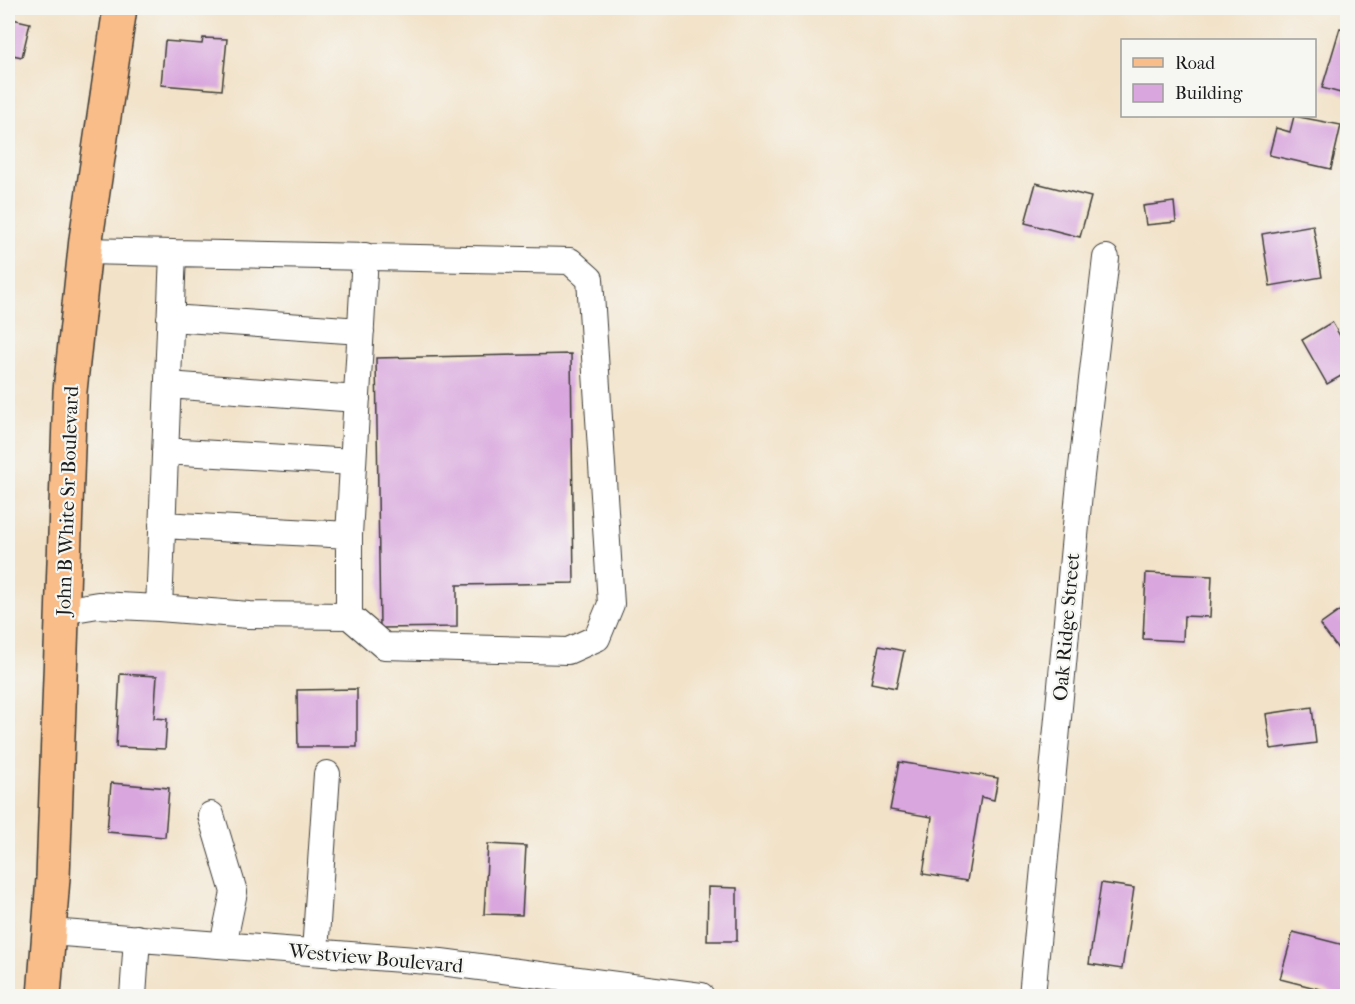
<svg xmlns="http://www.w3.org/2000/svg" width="1355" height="1004" viewBox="0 0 1355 1004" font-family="'IM FELL French Canon',serif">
	<rect width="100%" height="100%" fill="#f6f6f2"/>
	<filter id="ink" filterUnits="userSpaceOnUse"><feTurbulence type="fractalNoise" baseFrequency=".0167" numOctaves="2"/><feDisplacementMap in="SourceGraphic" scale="12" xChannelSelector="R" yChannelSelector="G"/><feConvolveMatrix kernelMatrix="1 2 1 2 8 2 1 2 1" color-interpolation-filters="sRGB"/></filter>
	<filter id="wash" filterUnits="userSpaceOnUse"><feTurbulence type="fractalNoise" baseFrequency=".008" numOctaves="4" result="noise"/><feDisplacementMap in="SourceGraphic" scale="24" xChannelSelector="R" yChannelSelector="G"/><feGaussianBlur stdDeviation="1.35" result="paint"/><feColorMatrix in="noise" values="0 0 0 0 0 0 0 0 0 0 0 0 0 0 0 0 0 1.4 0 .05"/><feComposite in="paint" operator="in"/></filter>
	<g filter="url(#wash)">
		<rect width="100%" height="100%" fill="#f2e2c8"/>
		<g id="blocks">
			<path fill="#d9a7de" d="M8,18l22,5 -8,34 -14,-3z
				M1340,28l8,2v65l-26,-7z
				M203,38l24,1 -5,51 -61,-5 4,-44 37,3z
				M1294,116l47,9 -10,44 -62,-14 7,-27 14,4z
				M1036,183l55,14 -11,40 -55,-14z
				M1174,202l2,20 -30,3 -3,-19z
				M1313,225l9,52 -52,9 -8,-52z
				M1332,322l16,28v22l-21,12 -25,-44z
				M571,354l3,229 -117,2v42l-77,1 -4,-270z
				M1146,573l66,3 -2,41 -26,-1 -1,25 -40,-2z
				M1348,605v57l-28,-37z
				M879,646l25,5 -8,37 -25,-5z
				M120,674l37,2 -3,42 13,1 -2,30 -49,-2z
				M357,689v58h-59l-1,-57z
				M1312,707l4,36 -45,6 -5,-35z
				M899,762l99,16 -4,22 -13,-3 -14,84 -44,-7 9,-57 -42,-7z
				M111,783l58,5 -4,49 -58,-5z
				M488,844l38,2 -4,69 -38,-1z
				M1101,883l33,5 -12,81 -33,-5z
				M708,887l29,1v53h-30z
				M1293,932l55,14 -1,50 -67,-17z"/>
		</g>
	</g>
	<g filter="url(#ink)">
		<use href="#blocks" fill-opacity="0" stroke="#3c3a36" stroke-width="1.5"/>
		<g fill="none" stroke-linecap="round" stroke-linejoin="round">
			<defs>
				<path id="minor" d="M170,318l191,13
					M168,385l189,14
					M165,451l188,11
					M162,525l187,10
					M159,608l90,7 100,1 35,30 184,5 29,-13 14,-34 -21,-325 -20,-18 -397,-8
					M62,611l36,-6 61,3 14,-355 -88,-2
					M349,616v-81l16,-279
					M211,815l23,77 -11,53
					M50,932l391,30 260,34
					M315,952l12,-178
					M133,996l4,-58
					M1032,996l47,-503 27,-235"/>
				<path id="major" d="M44,996l9,-118 17,-487 16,-152 34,-231"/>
			</defs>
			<use href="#minor" stroke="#3c3a36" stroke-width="28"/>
			<use href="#major" stroke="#3c3a36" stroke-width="36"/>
			<use href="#minor" stroke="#fff" stroke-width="26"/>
			<use href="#major" stroke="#f8bd89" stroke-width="33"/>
		</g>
	</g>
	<g text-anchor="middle" stroke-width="4.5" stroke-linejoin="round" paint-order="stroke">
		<g font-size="20" fill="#1c1c1c" stroke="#f6f6f2">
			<text transform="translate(67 501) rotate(-88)" y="7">John B White Sr Boulevard</text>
			<text transform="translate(1066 627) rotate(-85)" y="7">Oak Ridge Street</text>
			<text transform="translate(376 958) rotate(5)" y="7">Westview Boulevard</text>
		</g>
	</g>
	<rect width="1355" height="1004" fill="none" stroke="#f6f6f2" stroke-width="30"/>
	<rect x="1121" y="39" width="195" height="78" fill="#f6f6f2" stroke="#9f9f9c" stroke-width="1.5"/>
	<rect x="1133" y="58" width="30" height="9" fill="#f8bd89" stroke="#9f9f9c" stroke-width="1.5"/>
	<text x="1175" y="69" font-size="18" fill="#1c1c1c">Road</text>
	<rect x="1133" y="84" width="30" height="18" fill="#d9a7de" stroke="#9f9f9c" stroke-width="1.5"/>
	<text x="1175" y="99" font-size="18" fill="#1c1c1c">Building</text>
</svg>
